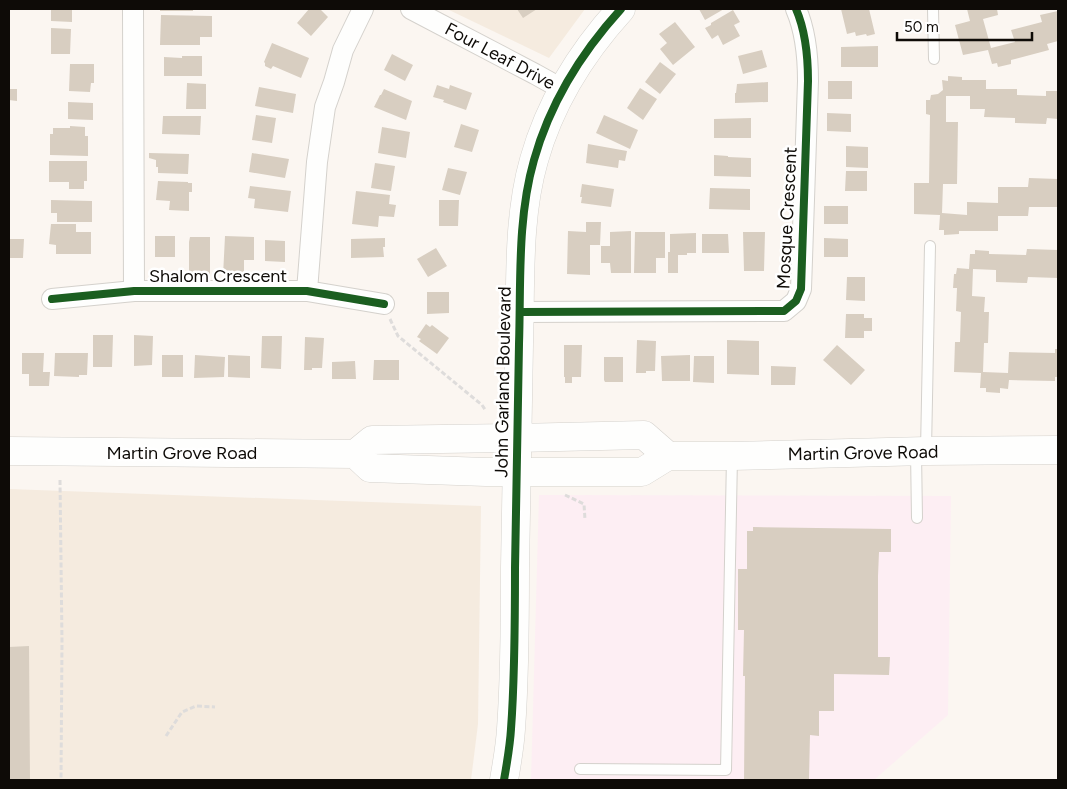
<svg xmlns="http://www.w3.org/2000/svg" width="1067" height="789" viewBox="0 0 1067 789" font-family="Figtree,sans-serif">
	<rect width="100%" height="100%" fill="#fbf6f1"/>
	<path fill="#fdeef3" d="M539,495l412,1 -3,219 -74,65h-343z"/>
	<path fill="#f5ebdf" d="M447,9h138l-36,49z
		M9,489l472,17 -3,218 -7,56h-462z"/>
	<path fill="#d8cec1" d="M51,9h21v13l-21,-1z
		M160,9h33v2h-33z
		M309,9h11l8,8 -17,19 -14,-13z
		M517,9h20l-14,9z
		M699,9h25l-19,11z
		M841,9h28l6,25 -8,2 -1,-2 -10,2 -1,-4 -8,2z
		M967,9h30l1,6 -15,4 8,29 24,-6 -4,-12 31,-8 -2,-7 18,-4v30l-11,3 2,6 -38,10v4l-13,3 -1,-4 -5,1 -4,-14 -25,5 -8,-30 15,-4z
		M733,10l7,12 -6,3 6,11 -17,9 -5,-10 -6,4 -7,-11 6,-3v-2z
		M161,15l51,1v21h-12v8h-40z
		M675,22l20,25 -22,18 -13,-16 7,-6 -8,-9z
		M51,28l20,1 -1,25h-19z
		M272,43l37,15 -8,20 -28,-12 -2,3 -6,-3v-3l-1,-1z
		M878,46v21h-37v-20z
		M762,50l5,17 -24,7 -5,-18z
		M392,54l21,11 -8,16 -21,-11z
		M182,56h20v20h-38v-19l18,1z
		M660,62l16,12 -16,20 -15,-12z
		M70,64h24v19h-3l-1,9 -21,-1z
		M948,76l14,1v3h24v9h31v6l29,1v-5h12v28l-11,-1 -1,6 -31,-1v-5l-31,-1 1,-8h-15v-13h-24v26h12l-1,62h-14l-1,29 25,2v-13l31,1v-16h30l1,-9 29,1v28h-29l-1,9h-30v15h-39v3l-15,1v-5h-5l1,-15 -26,-1v-31h15l1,-68 -4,-1v-14h4l1,-5 7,-1 5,-4 -1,-10 6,1z
		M828,81h24v18h-24z
		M768,82v20l-33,1v-10h1l1,-9z
		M187,83l19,1v25h-20z
		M437,85l12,4 1,-4 22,8 -6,17 -23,-8 1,-2 -11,-3z
		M259,87l37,7 -3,19 -38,-7z
		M640,88l17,11 -14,21 -16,-12z
		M9,89h8v12l-8,-1z
		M384,89l28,12 -6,19 -32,-13 6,-12h1z
		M68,102l25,1v17l-25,-1z
		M827,113l24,1v18l-24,-1z
		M256,115l20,3 -4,25 -20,-3z
		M604,115l34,15 -8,19 -34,-16z
		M163,116h38l-1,19 -38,-1z
		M751,118v20h-37v-19z
		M461,124l18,6 -7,22 -18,-5z
		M70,126l15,1v9h3v20l-38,-1v-21h3v-6h17z
		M382,127l28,5 -4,26 -28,-5z
		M588,144l39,7 -2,10 -6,-1 -1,8 -32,-5z
		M846,146l22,1v21l-22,-1z
		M149,153l40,1 -1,20 -30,-1v-6h-2v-7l-7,-2z
		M252,153l37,6 -4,19 -36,-6z
		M714,155l14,1v1l23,1v19l-37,-1z
		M49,161h38v20h-3v8h-15v-7h-20z
		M375,163l20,3 -4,25 -20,-3z
		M448,168l19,4 -7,23 -18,-5z
		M846,171h21v20h-22z
		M158,181l30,1v1h4v9h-3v19l-20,-1 1,-9 -14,-1z
		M582,184l32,5 -3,18 -30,-4 1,-6h-2z
		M250,186l41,5 -3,21 -34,-4 1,-9 -7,-1z
		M710,188l40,1v21l-41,-1z
		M356,191l34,4 -1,9 7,1 -2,12 -15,-1 -1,11 -26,-3z
		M51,200l41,1v21h-35v-9h-6z
		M439,200h20l-1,26h-19z
		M824,206h24v18h-24z
		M586,222h15l-1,23h-10v30l-23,-1 1,-43 18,1z
		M51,224h25v8h15v22h-35v-9l-7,-1z
		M631,231v42h-20l-1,-10h-9v-17h9v-14z
		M635,232h30v26h-9v15h-22z
		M743,232h22l-1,39h-20z
		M696,233v20h-9v2h-9v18h-10v-21h2v-18z
		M702,234h26l1,19h-27z
		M155,236h20v21h-20z
		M225,236l29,1v23h-10v17l-21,-1z
		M190,237h20v39h-21v-34z
		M385,238v9h-2l1,10 -33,1v-19z
		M824,238l24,1v18h-24z
		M9,239h15l-1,19h-14z
		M265,240l20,1v21l-20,-1z
		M436,248l11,18 -19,11 -11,-18z
		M1027,249l31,1v28l-30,-1 -1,6 -31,-1v-12l-23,-1 -1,27 13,1 -1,15h5l-1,31h-4l-1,29 25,1 1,-21 46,1v-4h3v28h-3v4l-46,-1 -1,9 -8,-1v5l-14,-1v-4h-6l1,-15 -27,-1 1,-30h5l1,-30 -5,-1 1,-23h-4l1,-14h2l1,-6 12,1 1,-15h5v-4l14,1v3l37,1z
		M847,277h18v24l-19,-1z
		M427,292h22v21l-22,1z
		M846,314h18v4h8v13h-8v7h-19z
		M426,324l4,3 2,-2 17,13 -12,16 -18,-13 2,-2 -4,-2z
		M93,335h20l-1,32h-19z
		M134,335l19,1 -1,29 -18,1z
		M262,336h20l-1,33 -20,-1z
		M305,337l19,1 -2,30h-10v2h-8z
		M637,340l19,1 -1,30h-9v2h-10z
		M727,340l32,1v34l-32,-1z
		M564,345h18l-1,32h-9v6h-7v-6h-1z
		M837,345l28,25 -14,15 -28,-25z
		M22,353h22l-1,19h7l-1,14h-20v-12h-7z
		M55,353h33l-1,22h-8v2l-25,-1z
		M162,355h21v22h-21z
		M195,355l30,2 -1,20 -30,1z
		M228,355l22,1v22l-22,-1z
		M690,355v26h-28l-1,-25z
		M694,356h20v27l-21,-1z
		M604,357h19v25h-18l-1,-2z
		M374,360h25v20h-26z
		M355,361l1,18h-24v-17z
		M771,366l25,1 -1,18h-24z
		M753,527l138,2v23h-12l-1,24v81h12l-1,18 -55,-1v37h-15v25l-9,-1 -1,45h-65l1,-104h-2l1,-46h-6v-61h9v-38h6z
		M29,646l1,134h-21v-133z"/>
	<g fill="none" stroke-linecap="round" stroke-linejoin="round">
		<defs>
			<path id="lane" d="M933,9l1,50
				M926,450l4,-204
				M916,452l1,66
				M580,769l146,1 6,-313"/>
			<path id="street" d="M133,9l1,282
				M411,9l124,65 27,15
				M307,291l10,-129 8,-55 9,-25 9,-32 20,-41
				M52,299l82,-8h173l77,13
				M520,312l264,-1 12,-10 5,-12 7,-208c0,-25 -2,-49 -12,-72"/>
			<path id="secondary" d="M9,451l346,3 17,-14 145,-2 127,-3 24,21
				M355,454l15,14 116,4h156l26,-16h64l194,-5 132,-1
				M504,780c3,-17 6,-34 7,-51 4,-54 4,-107 4,-161 1,-75 3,-149 4,-224 2,-60 -2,-125 15,-184 16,-57 47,-107 87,-151"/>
		</defs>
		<use href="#lane" stroke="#d4d1cc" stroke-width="12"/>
		<use href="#street" stroke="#d4d1cc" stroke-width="22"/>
		<use href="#secondary" stroke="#d4d1cc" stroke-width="29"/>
		<path stroke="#dedcdb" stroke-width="3" stroke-dasharray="5 2.5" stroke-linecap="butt" d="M390,319l8,17 84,69 4,6
			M60,480l2,162 -1,138
			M565,495l19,9 1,16
			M166,736l16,-24 14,-6 19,1"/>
		<use href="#lane" stroke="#fefefd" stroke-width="10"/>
		<use href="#street" stroke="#fefefd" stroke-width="20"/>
		<use href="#secondary" stroke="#fefefd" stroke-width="28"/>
		<defs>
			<path id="cycleway" d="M52,299l82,-8h173l77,13
				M520,312l264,-1 12,-10 5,-12 7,-208c0,-25 -2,-49 -12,-72
				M504,780c3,-17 6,-34 7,-51 4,-54 4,-107 4,-161 1,-75 3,-149 4,-224 2,-60 -2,-125 15,-184 16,-57 47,-107 87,-151"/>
		</defs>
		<use href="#cycleway" stroke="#fff" stroke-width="11"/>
		<use href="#cycleway" stroke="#1b5e20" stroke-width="8"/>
	</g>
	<g text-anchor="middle" stroke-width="5" stroke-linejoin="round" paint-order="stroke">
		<g font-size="18" fill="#0e0b07" stroke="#fff">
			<text transform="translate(500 56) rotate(28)" y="6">Four Leaf Drive</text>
			<text transform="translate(787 218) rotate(-87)" y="6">Mosque Crescent</text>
			<text x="218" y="282">Shalom Crescent</text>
			<text transform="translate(503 382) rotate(-89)" y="6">John Garland Boulevard</text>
			<text x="182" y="459">Martin Grove Road</text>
			<text transform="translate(863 453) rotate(-1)" y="6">Martin Grove Road</text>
		</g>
	</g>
	<rect width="1067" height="789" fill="none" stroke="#0e0b07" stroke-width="20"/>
	<path d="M897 32v8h135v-8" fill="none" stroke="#0e0b07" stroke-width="2.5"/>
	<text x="904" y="32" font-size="15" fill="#0e0b07" stroke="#ffffff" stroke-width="4" paint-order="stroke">50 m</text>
</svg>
